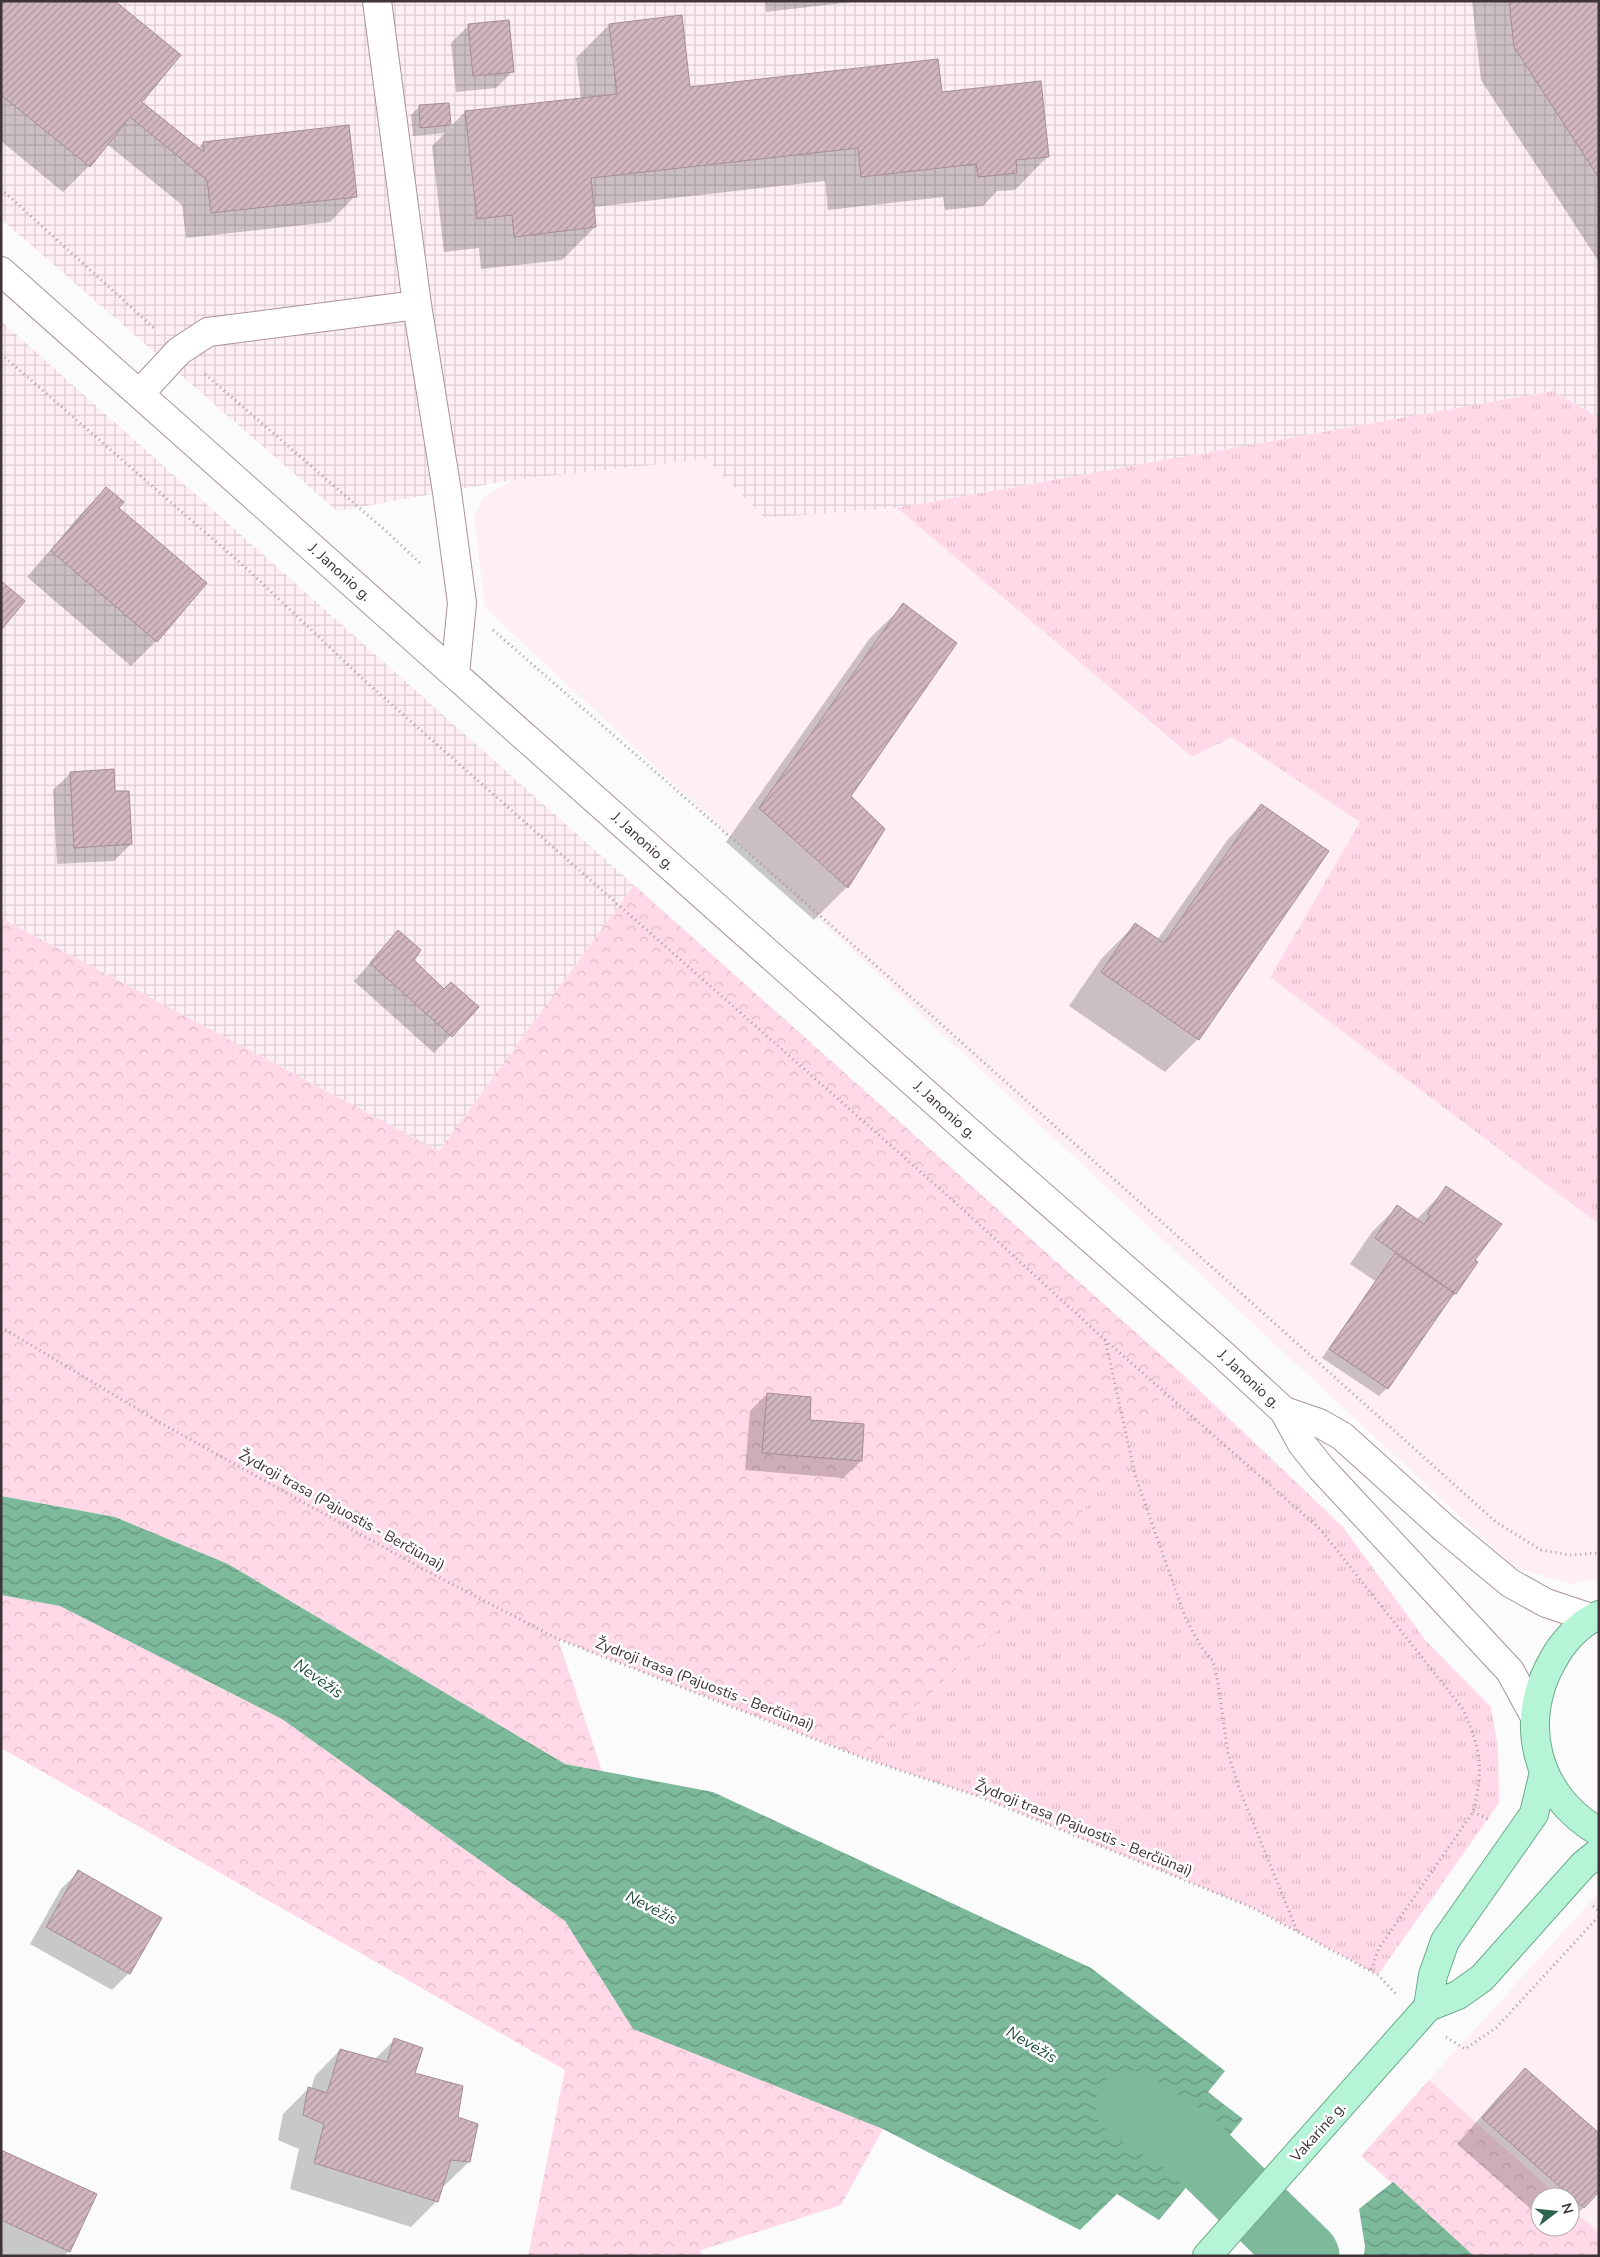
<svg xmlns="http://www.w3.org/2000/svg" width="1600" height="2257" viewBox="0 0 1600 2257" font-family="'Nunito Sans',sans-serif">
	<defs>
		<pattern id="industrial-grid" width="8" height="8" patternUnits="userSpaceOnUse" patternTransform="scale(1.25)"><rect width="8" height="8" fill="#feeff5"/><path d="M0 4h8M4 0v8" fill="none" stroke="#dbcdd3"/></pattern>
		<pattern id="grass-tufts" width="24" height="20" patternUnits="userSpaceOnUse" patternTransform="scale(1.25)"><rect width="24" height="20" fill="#ffd9e7"/><path d="M3 7l-1-3M5 7V3M7 7l1-3M15 17l-1-3M17 17v-4M19 17l1-3" fill="none" stroke="#dcbbc7"/></pattern>
		<pattern id="forest-crowns" width="20" height="18" patternUnits="userSpaceOnUse" patternTransform="scale(1.25)"><rect width="20" height="18" fill="#ffd9e7"/><path d="M2 6a3 3 0 1 1 6 0M12 15a3 3 0 1 1 6 0" fill="none" stroke="#dcbbc7"/></pattern>
		<pattern id="water-waves" width="16" height="10" patternUnits="userSpaceOnUse" patternTransform="scale(1.25)"><rect width="16" height="10" fill="#7db99b"/><path d="M0 5q4-4 8 0t8 0" fill="none" stroke="#68977f"/></pattern>
		<pattern id="building-hatch" width="6" height="6" patternUnits="userSpaceOnUse" patternTransform="scale(1.25)"><rect width="6" height="6" fill="#d1b6bf"/><path d="M-1 1l2-2M0 6l6-6M5 7l2-2" fill="none" stroke="#ab959c"/></pattern>
	</defs>
	<rect width="100%" height="100%" fill="#fbfbfb"/>
	<path fill="#feeff5" d="M707,459l57,59 133,-10 294,249 41,-20 128,85 -90,155 329,247v354l-29,6 -56,-17 -1029,-959 -11,-91 9,-20 30,-17z
		M1599,1892v341l-29,-26v-10h-11l-130,-117z"/>
	<path fill="url(#industrial-grid)" d="M1,1h1598v417l-46,-27 -656,117 -133,10 -57,-59 -194,21 -176,31 -336,-292z
		M1,321l633,564 -195,266 -438,-233z"/>
	<path fill="url(#grass-tufts)" d="M1553,391l46,27v806l-329,-247 90,-155 -128,-85 -40,20 -295,-249z
		M1179,1371l164,156 83,114 65,66 7,41 1,55 -121,172 -125,-67 -270,-110 -120,-40 145,-138z"/>
	<path fill="url(#forest-crowns)" d="M634,885l545,486 -171,249 -145,138 -305,-119 44,132 -37,-7 -337,-200 -113,-47 -114,-21v-578l438,233z
		M1,1595l59,11 222,113 283,202 68,108 250,100 -42,76 -140,45 -1,6h-172l37,-186 -564,-322z
		M1429,2080l130,117h-19v30h30v-20l29,26v23h-125l-113,-100z"/>
	<path fill="url(#water-waves)" d="M1,1496l114,21 113,47 337,200 148,28 378,176 134,103 -17,21 35,27 -84,101 -42,-26 -37,36 -197,-101 -250,-100 -68,-108 -283,-202 -222,-113 -59,-11z
		M1393,2182l81,74h-110l1,-10 -6,-37z"/>
	<path fill="#0003" d="M1,1l140,101 57,47 5,-6 152,53 -25,26 -144,16 -4,-33 -75,-61 -18,22 -26,26 -62,-51z
		M765,1h95l-94,11z
		M1472,1h127v261l-118,-182z
		M609,25l80,63 252,6 107,62 -33,34 -18,1 -14,15 -38,4 -2,-13 -115,13 -3,-29 -232,26 2,20 -33,33 -81,9 -2,-21 -35,4 -12,-106 13,-13 -32,3 -2,-21 8,-8 29,-3 2,23 15,-15 116,-13 -5,-41z
		M468,26l45,45 -17,17 -40,4 -5,-49z
		M106,488l12,20 38,133 -25,25 -104,-89 54,-63z
		M904,605l-55,191 34,33 -36,58 -33,33 -88,-78 144,-204z
		M71,773l43,20 17,51 -17,17 -57,3 -4,-74z
		M1261,805l-63,234 -33,33 -96,-66 33,-48 33,-33 22,15 71,-101z
		M398,932l14,28 32,30 34,17 -44,46 -80,-72z
		M1447,1188l53,37 -26,35 2,2 -21,32 -9,8 -59,86 -8,8 -57,-38 53,-77 -25,-17 22,-32 25,-25 19,13z
		M767,1394l41,27 53,40 -18,17 -98,-8 5,-59z
		M78,1872l51,101 -17,17 -82,-46 31,-55z
		M394,2040l20,34 42,43 13,45 -26,25h-2l-4,14 -26,26 -121,-38 9,-40 -21,-9 5,-26 26,-26 2,1 4,-13 25,-26 34,10z
		M1525,2070l59,137 -14,14v-24h-30v20l-83,-73 43,-49z
		M1,2152l68,99 -5,5h-63z
		M1552,2227h12l-6,6z"/>
	<g fill="none" stroke-linecap="round" stroke-linejoin="round">
		<path stroke="#7db99b" stroke-width="69" d="M1130,2105l57,36 118,115"/>
	</g>
	<path fill="url(#building-hatch)" stroke="#a68c96" d="M1,1h114l66,54 -39,47 62,50 -1,-10 146,-17 8,72 -146,16 -4,-33 -77,-63 -40,50 -89,-72z
		M1509,1h90v177l-85,-131z
		M682,15l8,72 248,-28 4,33 99,-11 8,76 -33,3 1,13 -39,4 -2,-13 -115,13 -3,-29 -267,30 5,49 -82,10 -2,-22 -35,4 -12,-108 152,-17 -8,-70z
		M509,20l5,52 -41,4 -5,-52z
		M449,103l2,22 -31,3 -1,-23z
		M106,487l18,15 -5,6 88,75 -50,59 -106,-91z
		M1,581l24,20 -24,29z
		M903,603l54,40 -106,153 34,33 -37,59 -89,-80z
		M114,769l1,22h14l3,53 -58,4 -4,-76z
		M1261,804l68,47 -130,189 -98,-68 34,-49 29,20z
		M398,930l23,20 -7,10 30,29 7,-7 28,25 -27,30 -82,-74z
		M1446,1186l56,38 -27,36 3,2 -22,32 -81,-56 22,-33 27,19 6,-9 -3,-1z
		M1395,1253l59,40 -66,96 -59,-40z
		M767,1393l44,4 -1,23 54,4 -2,37 -100,-8z
		M78,1870l84,48 -32,56 -84,-47z
		M394,2038l29,10 -8,25 48,13 -5,31 20,7 -8,38 -19,-2 -13,42 -124,-39 10,-39 -21,-9 5,-28 19,6 13,-44 47,13z
		M1525,2068l74,65v59l-15,16 -102,-90z
		M1,2150l96,44 -27,58 -69,-32z"/>
	<g fill="none" stroke-linecap="round" stroke-linejoin="round">
		<defs>
			<path id="minor" d="M377,1l40,304 30,187 15,111 -7,71
				M1,271l976,868 243,213 64,59 18,33 20,25 188,202 24,44
				M140,393l39,-42 29,-19 209,-27
				M1284,1411l35,12 23,13 103,93 65,54 36,20 45,15"/>
			<path id="major" d="M1599,1615c-20,9 -36,27 -46,45 -36,62 -17,136 46,172
				M1428,2007l5,-32 12,-34 89,-127 10,-42
				M1207,2256l221,-249 30,-12 24,-17 101,-113 16,-13"/>
		</defs>
		<use href="#minor" stroke="#ac929b" stroke-width="30"/>
		<use href="#major" stroke="#6cab8c" stroke-width="30"/>
		<path stroke="#a39e9f" stroke-width="3" stroke-dasharray="1 4" stroke-linecap="butt" d="M1,189l153,139
			M1,354l245,214 118,112 594,525 146,134 216,190 143,180c18,41 21,60 10,103l-94,136 -8,23
			M205,374l181,157 36,34
			M493,630l331,289 672,603 45,28 29,5 29,-2
			M1,1327l158,95 264,147 135,70 305,119 120,40 270,110 125,67 18,19
			M1105,1339l30,136 50,142 16,30 12,14 4,16 11,76 11,35 58,143
			M1473,1812l15,7
			M1593,1906l6,5
			M1446,2037l19,12 32,-22 102,-111"/>
		<use href="#minor" stroke="#fff" stroke-width="28"/>
		<use href="#major" stroke="#b5f4d6" stroke-width="28"/>
	</g>
	<g text-anchor="middle" stroke-width="5" stroke-linejoin="round" paint-order="stroke">
		<g font-size="15" fill="#3e3337" stroke="#fff">
			<text transform="translate(340 572) rotate(42)" y="5">J. Janonio g.</text>
			<text transform="translate(643 841) rotate(42)" y="5">J. Janonio g.</text>
			<text transform="translate(945 1110) rotate(42)" y="5">J. Janonio g.</text>
			<text transform="translate(1249 1379) rotate(43)" y="5">J. Janonio g.</text>
			<text transform="translate(342 1510) rotate(29)" y="5">Žydroji trasa (Pajuostis - Berčiūnai)</text>
			<text transform="translate(705 1684) rotate(21)" y="5">Žydroji trasa (Pajuostis - Berčiūnai)</text>
			<text transform="translate(1084 1828) rotate(22)" y="5">Žydroji trasa (Pajuostis - Berčiūnai)</text>
			<text transform="translate(1318 2132) rotate(-48)" y="5">Vakarinė g.</text>
		</g>
		<g font-size="16" font-style="italic" fill="#1d4d37" stroke="#fff">
			<text transform="translate(319 1678) rotate(35)" y="6">Nevėžis</text>
			<text transform="translate(652 1907) rotate(27)" y="6">Nevėžis</text>
			<text transform="translate(1032 2044) rotate(31)" y="6">Nevėžis</text>
		</g>
	</g>
	<rect width="1600" height="2257" fill="none" stroke="#3e3337" stroke-width="5"/>
	<g transform="translate(1555 2212) rotate(74)"><circle r="24" fill="#ffffff" stroke="#b2adaf"/>
	<path d="M0-4L9 19L0 12L-9 19Z" fill="#2e654c"/>
	<text y="-8" font-size="14" font-weight="bold" text-anchor="middle" fill="#3e3337">N</text>
	</g>
</svg>
